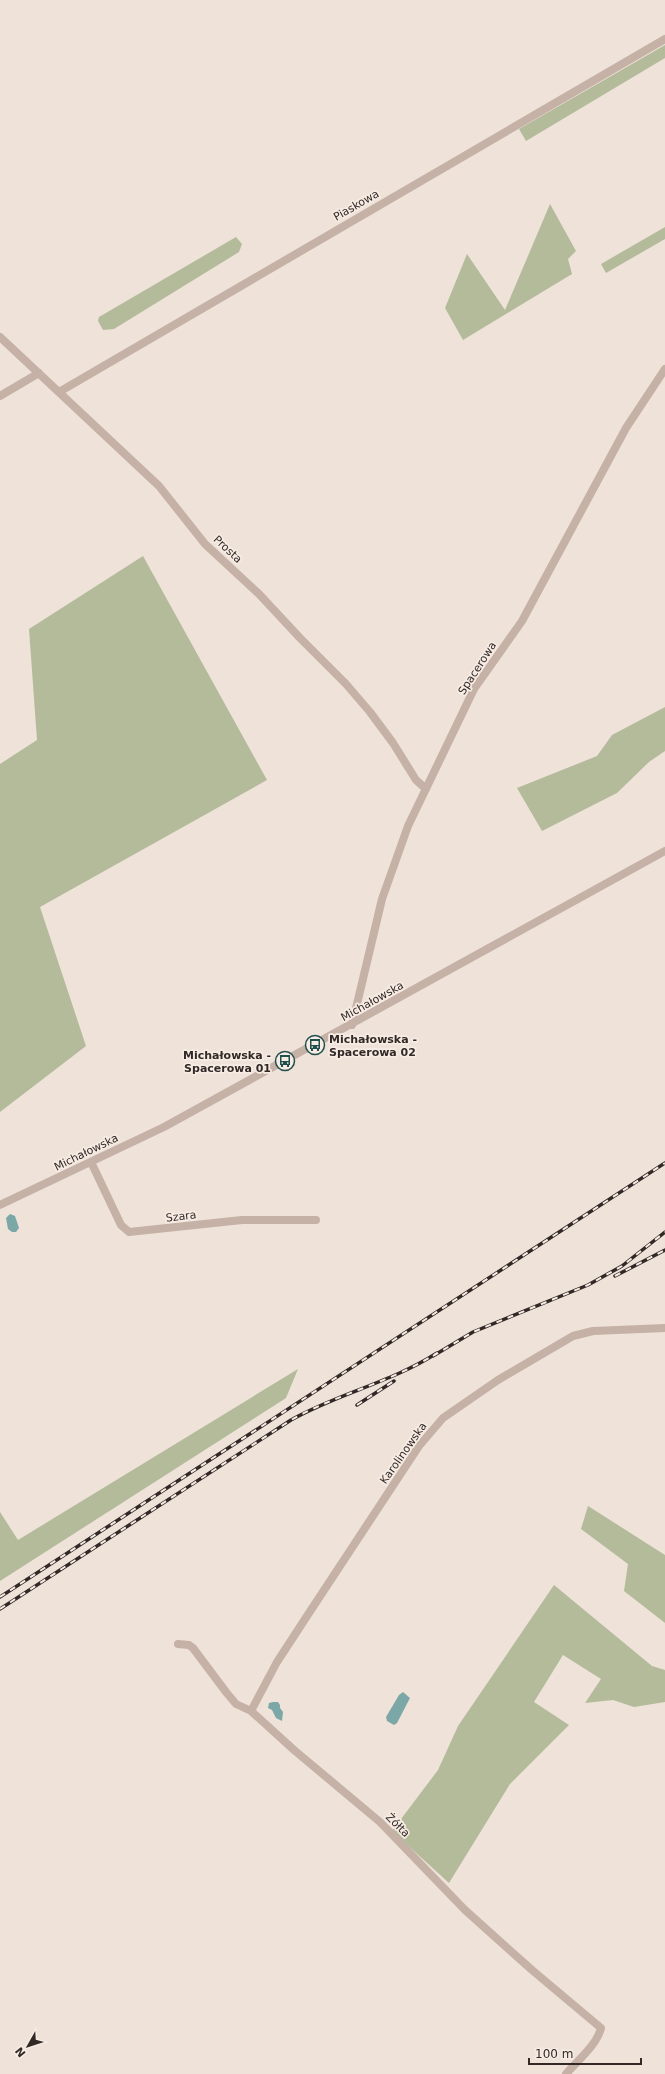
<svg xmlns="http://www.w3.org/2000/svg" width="665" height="2074" viewBox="0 0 665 2074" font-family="'DejaVu Sans',sans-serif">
	<rect width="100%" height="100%" fill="#eee2d9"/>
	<path fill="#b4bb9b" d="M665,45v13l-139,83 -7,-12z
		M550,204l26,47 -8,8 4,15 -109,66 -18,-32 22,-54 38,56z
		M665,227v12l-59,34 -5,-9z
		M236,237l6,7 -3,8 -125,77 -11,1 -5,-9 1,-4z
		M143,556l124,224 -227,127 46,139 -86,66v-348l37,-24 -8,-111z
		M665,707v44l-16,11 -32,31 -75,38 -25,-43 80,-32 15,-21z
		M298,1369l-12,29 -286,183v-69l18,28z
		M588,1506l77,49v68l-41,-32 4,-27 -47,-35z
		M554,1585l98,81 13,4v32l-31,5 -21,-7 -28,3 16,-24 -38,-24 -29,47 35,23 -59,59 -61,99 -57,-52 46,-61 20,-44z"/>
	<path fill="#7ba8a6" d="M10,1214l5,2 4,12 -3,4h-4l-4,-3 -2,-11z
		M403,1692l7,6 -13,25 -3,2 -7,-4 -1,-4 13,-22z
		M273,1702h5l2,3v3l3,4 -1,9 -6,-3 -4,-8 -4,-2 1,-5z"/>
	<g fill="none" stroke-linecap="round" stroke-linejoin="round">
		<path stroke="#c5b1a6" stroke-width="8" d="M0,337l159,149 46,58 54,50 41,44 46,46 24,28 23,31 23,37 10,9
			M59,392l606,-353
			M0,396l39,-23
			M352,1025l30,-126 26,-73 66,-137 48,-68 104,-193 39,-59
			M91,1162l30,63 8,7 113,-12h74
			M0,1205l164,-78 501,-276
			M178,1644l11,1 4,3 33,44 10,12 15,7 43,39 86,72 85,88 67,60 69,58c-4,17 -24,33 -35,46
			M251,1711l26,-49 32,-49 110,-167 24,-28 55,-38 75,-44 20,-5 72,-3"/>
		<defs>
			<path id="rail" d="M615,1276l50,-26
				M433,1356l40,-24 115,-47 34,-19 43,-34
				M357,1405l37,-24
				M0,1597l665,-434
				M0,1609l291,-189c48,-27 99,-37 146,-67"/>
		</defs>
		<use href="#rail" stroke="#322926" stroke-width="3.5"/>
		<use href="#rail" stroke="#f7ece4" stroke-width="2" stroke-dasharray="6" stroke-linecap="butt"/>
	</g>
	<defs>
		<symbol id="bus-ring" viewBox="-11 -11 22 22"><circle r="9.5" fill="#f7ece4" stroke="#204f4d" stroke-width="1.5"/><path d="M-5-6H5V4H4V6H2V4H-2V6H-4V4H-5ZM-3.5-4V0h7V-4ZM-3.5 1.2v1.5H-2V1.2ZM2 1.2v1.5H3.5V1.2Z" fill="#204f4d"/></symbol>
	</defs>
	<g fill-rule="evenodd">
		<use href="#bus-ring" x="304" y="1034" width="22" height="22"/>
		<use href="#bus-ring" x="274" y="1050" width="22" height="22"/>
	</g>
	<g text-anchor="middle" stroke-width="3.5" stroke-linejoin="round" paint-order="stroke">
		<g font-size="11" fill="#322926" stroke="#f7ece4">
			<text transform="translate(356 205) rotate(-30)" y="4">Piaskowa</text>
			<text transform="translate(228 549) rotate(43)" y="4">Prosta</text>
			<text transform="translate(477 668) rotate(-57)" y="4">Spacerowa</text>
			<text transform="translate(372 1001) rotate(-29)" y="4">Michałowska</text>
			<text transform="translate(86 1152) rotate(-26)" y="4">Michałowska</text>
			<text transform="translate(181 1216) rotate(-7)" y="4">Szara</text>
			<text transform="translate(403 1453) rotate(-55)" y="4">Karolinowska</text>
			<text transform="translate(398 1825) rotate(45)" y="4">Żółta</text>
		</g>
		<g font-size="11" font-weight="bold" fill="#322926" stroke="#f7ece4" text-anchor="start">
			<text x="329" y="1043">Michałowska -<tspan x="329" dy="13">Spacerowa 02</tspan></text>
			<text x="271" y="1059" text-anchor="end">Michałowska -<tspan x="271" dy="13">Spacerowa 01</tspan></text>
		</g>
	</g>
	<g transform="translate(28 2046) rotate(231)" stroke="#f7ece4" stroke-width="3" paint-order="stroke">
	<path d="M0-3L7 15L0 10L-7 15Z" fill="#322926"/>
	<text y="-6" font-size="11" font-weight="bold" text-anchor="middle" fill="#322926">N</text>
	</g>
	<path d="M529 2058v6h112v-6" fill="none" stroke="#322926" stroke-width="2"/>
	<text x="535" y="2058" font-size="12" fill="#322926" stroke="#f7ece4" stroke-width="3" paint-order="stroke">100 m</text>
</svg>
